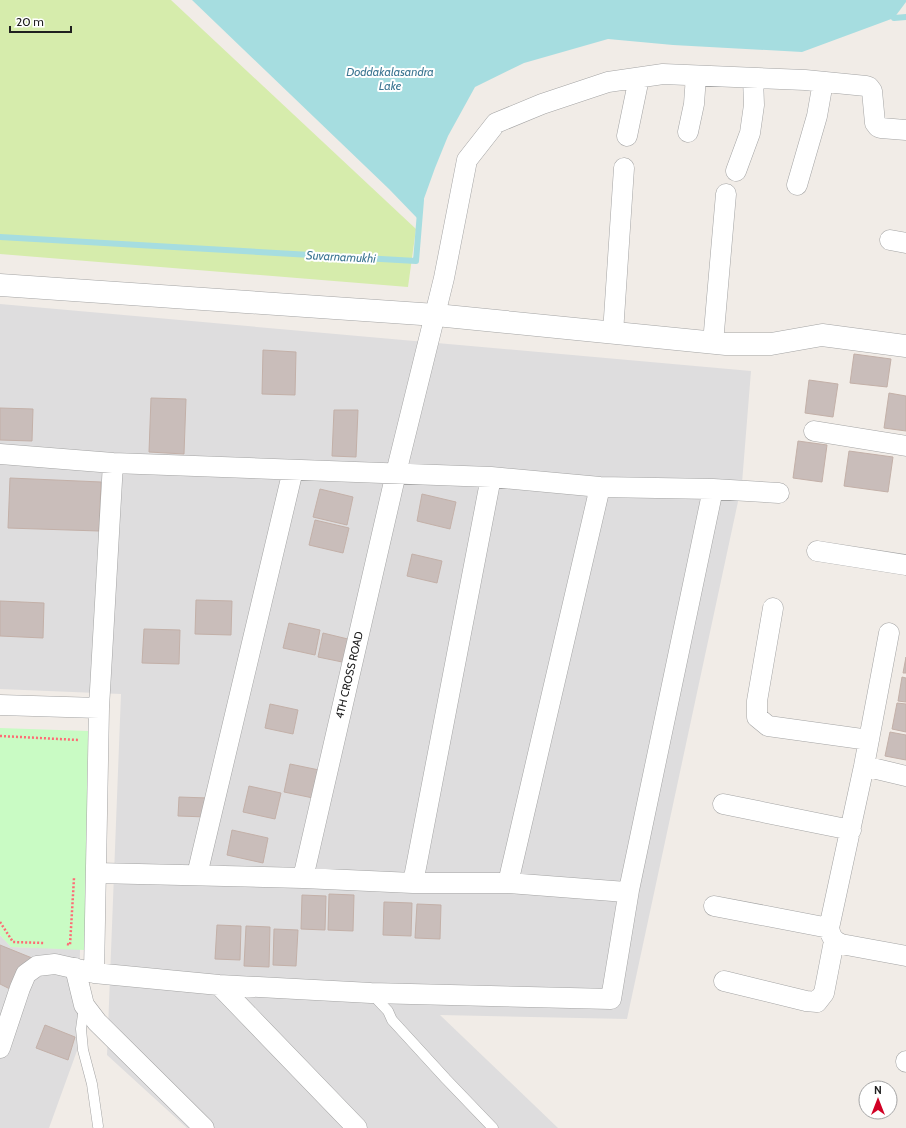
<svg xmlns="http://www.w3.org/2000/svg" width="906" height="1128" viewBox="0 0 906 1128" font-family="Cabin,sans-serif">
	<rect width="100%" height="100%" fill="#f1ece7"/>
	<path fill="#deddde" d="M0,304l751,67 -9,112 -115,536 -187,-4 118,113h-371l-80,-73 14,-361 -121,-5z
		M0,935l11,12 69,2 -2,99 -29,80h-49z"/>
	<path fill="#d6ecac" d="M0,0h171l245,229 -8,58 -408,-33z"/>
	<path fill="#c9fbc4" d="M0,728l88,3 -3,219 -74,-3 -11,-12z"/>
	<path fill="#a6dde0" d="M192,0h714v2l-12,16 -92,34 -129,-7 -65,-6 -84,24 -49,24 -27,49 -13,32 -18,50 -28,-29z"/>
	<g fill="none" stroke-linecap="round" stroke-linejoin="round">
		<path stroke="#a6dde0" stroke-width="6" d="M894,18l12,-1
			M0,237l416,24 5,-61"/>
	</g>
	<path fill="#c9bdba" stroke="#c3b0a8" d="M263,350l33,2 -1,43 -33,-1z
		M854,354l37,5 -4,28 -37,-4z
		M809,380l29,4 -5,33 -28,-4z
		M889,393l17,3v35l-22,-3z
		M151,398l35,1 -2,55 -35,-2z
		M0,408l33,1 -1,32 -32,-1z
		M334,410h24l-2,47 -24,-1z
		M798,441l29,4 -5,37 -29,-4z
		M849,451l44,6 -5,35 -44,-6z
		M10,478l91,4 -2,49 -91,-3z
		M320,489l33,8 -6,28 -34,-8z
		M422,494l34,8 -6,27 -33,-8z
		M315,520l34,8 -6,25 -34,-8z
		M412,554l30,7 -5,22 -30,-7z
		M196,600l36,1 -1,34 -36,-1z
		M0,601l44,2 -1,35 -43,-2z
		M289,623l31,7 -5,25 -32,-7z
		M144,629l36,1 -1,34 -37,-1z
		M323,633l29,7 -5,23 -29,-6z
		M906,657v16h-3z
		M902,677l4,1v24l-8,-1z
		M897,703l9,1v28l-14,-3z
		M270,704l28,6 -5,24 -28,-6z
		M890,732l16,3v25l-21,-4z
		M290,764l29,6 -6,28 -29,-6z
		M249,786l32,7 -6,26 -32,-7z
		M179,797l29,1 -1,19 -29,-1z
		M232,830l36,8 -5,25 -36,-8z
		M329,894l25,1 -1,36 -25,-1z
		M302,895l24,1 -1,34 -24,-1z
		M384,902l28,1 -1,33 -28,-1z
		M417,904l24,1 -1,34 -25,-1z
		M217,925l24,1 -1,34 -25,-1z
		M246,926l24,1 -1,40 -25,-1z
		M274,929l24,1 -2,36 -23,-1z
		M0,945l32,13 -16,34 -16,-8z
		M45,1025l30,12 -7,23 -32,-12z"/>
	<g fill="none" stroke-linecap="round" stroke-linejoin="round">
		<defs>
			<path id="service" d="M371,993l17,18 4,9 54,59 47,49
				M84,1007l-3,22 2,21 9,34 6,42"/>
			<path id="minor" d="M688,132l6,-28 2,-28
				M627,136l12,-58
				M736,171l14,-38 4,-28 -1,-27
				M797,185l20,-69 6,-34
				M890,240l16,3
				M613,333l11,-165
				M713,343l13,-149
				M814,431l92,15
				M0,454l113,9 378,14 109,10 113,2 66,4
				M817,551l89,14
				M773,608l-16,93v16l11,9 101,14
				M889,633l-25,133 -35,162c2,9 4,12 12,16l65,12
				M0,705l99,3 -5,265 125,12 152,8 240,6 18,-109 84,-401
				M99,708l14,-245
				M864,766l42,10
				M723,804l128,26
				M96,873l207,5 110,5h95l118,9 3,-2
				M197,875l96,-405
				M303,878l93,-405 48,-195 23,-118 29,-37 46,-19 66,-22 55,-8 142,6 61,6 3,1 3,4 3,32 3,4 3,1 25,2
				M413,883l78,-406
				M508,883l92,-396
				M714,906l115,22
				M75,968l9,37 13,17 107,106
				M724,981l82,20 11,1 7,-9 10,-52
				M219,985l138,143
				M0,1048l20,-60 6,-14 11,-8 18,-2 31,7
				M906,1062v-1"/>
			<path id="tertiary" d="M0,285l436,30 290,29h45l51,-9 84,11"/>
		</defs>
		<use href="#service" stroke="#a4a4a4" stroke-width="11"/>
		<use href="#minor" stroke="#a4a4a4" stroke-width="21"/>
		<use href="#tertiary" stroke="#a4a4a4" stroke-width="23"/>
		<path stroke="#fe6b75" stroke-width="2.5" stroke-dasharray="2 2" stroke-linecap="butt" d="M0,736l79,4
			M0,922l13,20 31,1
			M67,944l3,1 4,-67"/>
		<use href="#service" stroke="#fff" stroke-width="10"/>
		<use href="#minor" stroke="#fff" stroke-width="20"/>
		<use href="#tertiary" stroke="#fff" stroke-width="22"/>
	</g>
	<g text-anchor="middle" stroke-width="4" stroke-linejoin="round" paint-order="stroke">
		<g font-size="11" fill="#202020" stroke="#fff">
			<text transform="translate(349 675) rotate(-77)" y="4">4TH CROSS ROAD</text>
		</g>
		<g font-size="12" font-style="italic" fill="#3e7793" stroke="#fff">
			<text x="390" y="76">Doddakalasandra<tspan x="390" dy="14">Lake</tspan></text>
			<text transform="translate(341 257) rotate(3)" y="4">Suvarnamukhi</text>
		</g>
	</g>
	<g transform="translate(878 1100)"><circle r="19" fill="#ffffff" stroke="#a6a6a6"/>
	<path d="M0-3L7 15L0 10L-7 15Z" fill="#d10024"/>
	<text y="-6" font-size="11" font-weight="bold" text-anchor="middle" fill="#202020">N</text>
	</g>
	<path d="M10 26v6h61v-6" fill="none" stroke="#202020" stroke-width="2"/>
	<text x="16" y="26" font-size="12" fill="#202020" stroke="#ffffff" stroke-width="3" paint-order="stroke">20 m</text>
</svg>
